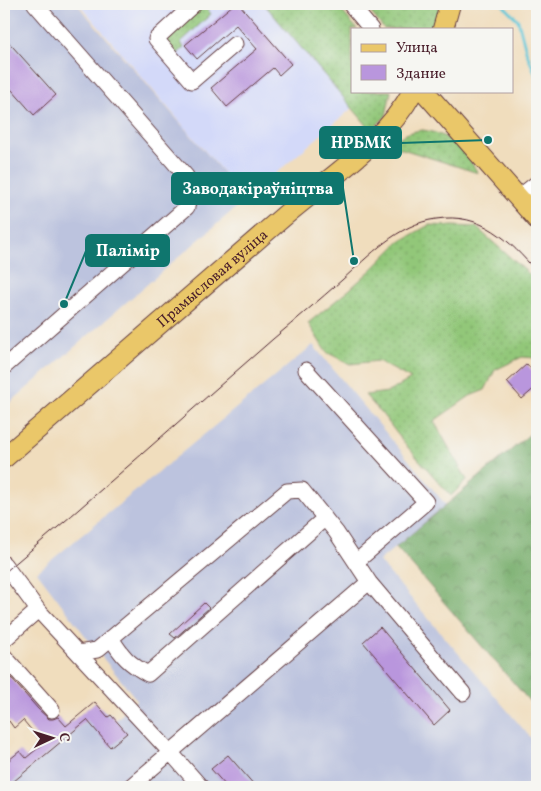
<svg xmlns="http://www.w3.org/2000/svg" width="541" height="791" viewBox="0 0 541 791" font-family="Vollkorn,serif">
	<defs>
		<pattern id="grass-dots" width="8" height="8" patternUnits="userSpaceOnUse" patternTransform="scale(1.25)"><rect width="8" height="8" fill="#92c779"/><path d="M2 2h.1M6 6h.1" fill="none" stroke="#7faa69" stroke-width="1.8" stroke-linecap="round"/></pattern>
		<pattern id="forest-crowns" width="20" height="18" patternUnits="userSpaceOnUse" patternTransform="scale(1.25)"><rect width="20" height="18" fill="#75ac69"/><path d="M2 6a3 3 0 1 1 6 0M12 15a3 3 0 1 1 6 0" fill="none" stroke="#628b57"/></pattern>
	</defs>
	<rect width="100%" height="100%" fill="#f6f6f2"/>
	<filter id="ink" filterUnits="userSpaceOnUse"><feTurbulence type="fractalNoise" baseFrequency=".02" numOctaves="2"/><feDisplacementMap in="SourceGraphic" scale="10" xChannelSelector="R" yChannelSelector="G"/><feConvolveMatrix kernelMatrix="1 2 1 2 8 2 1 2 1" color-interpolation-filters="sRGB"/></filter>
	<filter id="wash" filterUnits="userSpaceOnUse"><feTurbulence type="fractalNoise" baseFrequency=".0096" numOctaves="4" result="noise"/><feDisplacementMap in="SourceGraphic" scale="20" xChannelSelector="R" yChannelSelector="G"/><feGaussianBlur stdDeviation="1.12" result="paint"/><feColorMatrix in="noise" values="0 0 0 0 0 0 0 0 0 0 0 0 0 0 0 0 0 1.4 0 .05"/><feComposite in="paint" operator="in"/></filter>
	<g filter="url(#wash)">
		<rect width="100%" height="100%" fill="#f0ddbd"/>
		<path fill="#d3d9f9" d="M79,4h257l21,25h-5v62h20l-126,108z"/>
		<path fill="#bcc3de" d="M4,4h73l169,195 -242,209z
			M313,345l133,160 -67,56 158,184v31l-13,11h-517l94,-78 10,6 5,5 21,-20 -44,-54 -56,-74z"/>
		<path fill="url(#grass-dots)" stroke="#6e7352" d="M264,4h72l21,25h-5v62h39l-5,25 -15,14z
			M364,4h76l-4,25h-52z
			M204,6l7,8 -30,28 3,6 -8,7 -10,-15 32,-32z
			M423,130c29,5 40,19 55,43l-88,-28c9,-9 20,-14 33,-15z
			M429,225l47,2 61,54v77l-15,-1 -27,13 -10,20 -15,6 -36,25 33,59 -16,16 -46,-52 -23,-30 -17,-19 23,-3 23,-13 -33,-18 -28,3 -24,-12 -18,-29 41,-33 22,-20 28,-28z"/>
		<path fill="url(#forest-crowns)" stroke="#60664a" d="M537,433v277l-141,-163 134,-113z"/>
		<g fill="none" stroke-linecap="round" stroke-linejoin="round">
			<path stroke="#5bc5d7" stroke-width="3" d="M502,4l16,16 8,31 11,27"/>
		</g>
		<g id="blocks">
			<path fill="#b996dd" d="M234,4h5l52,60 -12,11 -6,-7 -46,39 -16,-19 46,-39 -21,-24 -39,34 -12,-14z
				M4,37l52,58 -22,20 -30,-34z
				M527,364l10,12v10l-15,13 -15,-17z
				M204,603l5,5 -34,30 -5,-4z
				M380,627l70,83 -16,15 -71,-83z
				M4,670l34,39 11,10h4l5,-2 8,9 29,-24 13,15 3,-2 16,18 -17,14 -23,-27 -80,67h-3v-23l16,-13 6,7 17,-14 -20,-24 -9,8 -5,-7 -5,4z
				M228,755l28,32h-29l-16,-18z"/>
		</g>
	</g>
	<g filter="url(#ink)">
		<use href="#blocks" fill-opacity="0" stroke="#633c41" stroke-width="1"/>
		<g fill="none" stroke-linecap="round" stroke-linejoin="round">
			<defs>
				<path id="minor" d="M194,4l-38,35 36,42 43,-37
					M350,4l21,25
					M518,198l19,-15
					M4,367l183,-160 3,-16 -4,-15 -151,-172
					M306,370l120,132 -70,60
					M4,564l34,46 133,143 30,34
					M111,638c11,18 18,26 37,36l177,-156
					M4,640l34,-30
					M78,653l19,-3 190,-159 15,-1 34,42 33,50
					M4,656l48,54
					M130,787l239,-205 94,111"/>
				<g id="major">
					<path d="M443,29l7,-25"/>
					<path d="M424,91l113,128"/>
					<path id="s1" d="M4,458c93,-80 186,-161 279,-241 45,-39 101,-72 130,-126"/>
				</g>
			</defs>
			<use href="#minor" stroke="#633c41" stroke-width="17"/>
			<use href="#major" stroke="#633c41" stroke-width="22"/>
			<use href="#minor" stroke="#fff" stroke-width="15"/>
			<use href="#major" stroke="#eac769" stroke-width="20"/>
			<path stroke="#4a1f2b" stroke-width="1" d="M4,573c91,-76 179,-156 269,-234 23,-19 46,-39 69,-59 27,-24 56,-56 94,-61 46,-7 73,21 101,53"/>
		</g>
	</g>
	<g text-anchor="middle" stroke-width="4" stroke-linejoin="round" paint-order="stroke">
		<g font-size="15" fill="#4a1f2b" stroke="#f6f6f2">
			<text dy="5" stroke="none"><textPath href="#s1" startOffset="275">Прамысловая вуліца</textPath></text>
		</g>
	</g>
	<path fill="none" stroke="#0f766e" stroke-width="2" d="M488 140L401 143M354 261L343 188M64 304L86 251"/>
	<g fill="#0f766e" stroke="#f6f6f2" stroke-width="2">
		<circle cx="488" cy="140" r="5"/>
		<circle cx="354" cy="261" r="5"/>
		<circle cx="64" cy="304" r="5"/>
	</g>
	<g fill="#0f766e" stroke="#0f766e" stroke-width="2">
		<rect x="320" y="127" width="81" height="31" rx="5"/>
		<rect x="172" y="173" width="171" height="31" rx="5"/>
		<rect x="86" y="235" width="83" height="31" rx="5"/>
	</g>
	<g font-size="16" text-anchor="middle" font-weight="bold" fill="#fff">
		<text x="361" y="148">НРБМК</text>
		<text x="258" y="194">Заводакіраўніцтва</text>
		<text x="128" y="256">Палімір</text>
	</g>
	<rect width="541" height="791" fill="none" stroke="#f6f6f2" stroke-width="20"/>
	<rect x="351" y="28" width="162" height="65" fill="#f6f6f2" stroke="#b1a0a2"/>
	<rect x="361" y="44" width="25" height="8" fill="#eac769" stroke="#b1a0a2"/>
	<text x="396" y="52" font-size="15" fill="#4a1f2b">Улица</text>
	<rect x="361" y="65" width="25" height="15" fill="#b996dd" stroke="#b1a0a2"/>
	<text x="396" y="78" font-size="15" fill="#4a1f2b">Здание</text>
	<g transform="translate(52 738) rotate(86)" stroke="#f6f6f2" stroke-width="4" paint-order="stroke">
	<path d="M0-4L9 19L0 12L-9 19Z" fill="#4a1f2b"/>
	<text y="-8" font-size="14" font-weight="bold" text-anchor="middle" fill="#4a1f2b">С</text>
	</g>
</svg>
